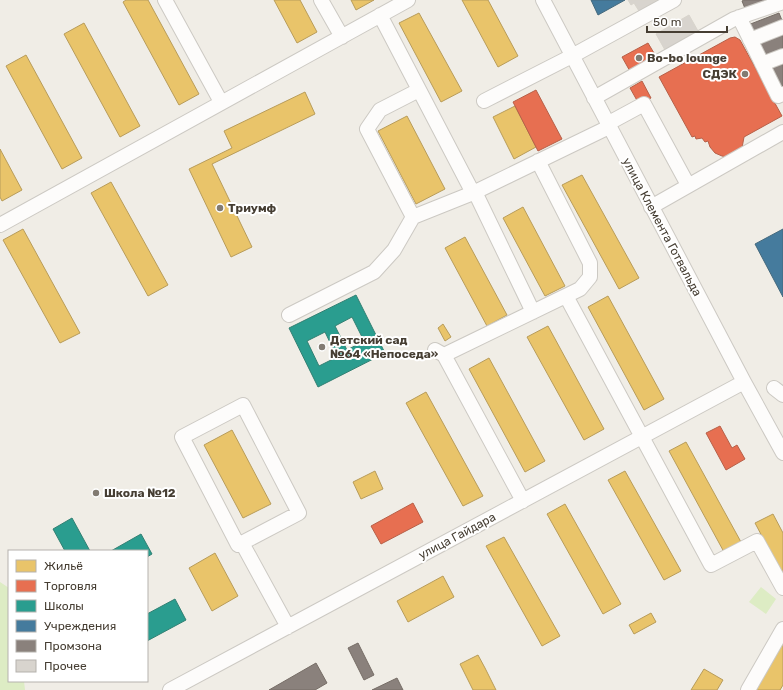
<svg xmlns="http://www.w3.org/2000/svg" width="783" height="690" viewBox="0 0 783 690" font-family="Rubik,sans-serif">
	<rect width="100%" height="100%" fill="#f0ede6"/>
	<path fill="#ddecc4" d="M0,582l9,6v93h15l1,9h-25z
		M761,587l15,12 -10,15 -17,-12z"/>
	<path fill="#e9c46a" stroke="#b89c5a" d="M126,0h22l51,94 -20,11 -56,-103z
		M274,0h26l17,32 -20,11z
		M351,0h23l-18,10z
		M462,0h26l30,56 -20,11z
		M419,13l43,78 -21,11 -42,-79z
		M84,23l56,103 -20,11 -56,-103z
		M26,55l56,103 -20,11 -56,-103z
		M305,92l10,22 -103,50 40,83 -21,10 -42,-88 43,-21 -8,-17z
		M515,106l21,41 -22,12 -21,-42z
		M407,116l38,73 -29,15 -38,-73z
		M0,149l22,41 -20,11 -2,-4z
		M582,175l57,103 -20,11 -57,-104z
		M111,182l57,103 -20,11 -57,-103z
		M523,207l42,79 -20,10 -42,-78z
		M23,229l57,104 -20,10 -57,-103z
		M465,237l42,78 -20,11 -42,-78z
		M608,296l56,103 -20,11 -56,-103z
		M443,324l8,13 -6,4 -7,-13z
		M548,326l56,103 -20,11 -57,-103z
		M489,358l56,103 -20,11 -56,-103z
		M426,392l57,104 -20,10 -57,-103z
		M232,430l39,74 -28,14 -39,-73z
		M686,442l55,100 -17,10 -55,-101z
		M375,471l8,18 -22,10 -8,-17z
		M625,471l56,100 -17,9 -56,-100z
		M565,504l56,100 -18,10 -56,-100z
		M773,514l10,19v43l-28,-53z
		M504,537l56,99 -18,10 -56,-100z
		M215,553l23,43 -26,15 -23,-43z
		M443,576l11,21 -46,25 -11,-21z
		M651,613l5,9 -22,12 -5,-9z
		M783,640v45l-3,5h-26z
		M478,655l7,13 11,22h-23l-13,-26z
		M704,669l19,11 -6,10h-26z"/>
	<path fill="#e76f51" stroke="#b76048" d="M735,37l5,3 42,76 -38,21 -2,11 -15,9 -5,-1 -7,-3 -5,-6 -2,-6 -3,1 -3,-4 -6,1 -1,-3 -3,1 -33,-60 71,-39z
		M648,43l9,15 -26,15 -9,-16z
		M642,81l9,17 -12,6 -9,-16z
		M536,90l26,49 -24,12 -25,-49z
		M720,426l12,22 5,-3 8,14 -19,11 -20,-37z
		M413,503l10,19 -42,22 -10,-18z"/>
	<path fill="#2a9d8f" stroke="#328073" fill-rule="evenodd" d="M356,295l29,58 -67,34 -29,-59zM352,317l12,24 -17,9 -12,-24zM325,332l12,25 -18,9 -12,-25z
		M72,518l18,33h-25l-12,-22z
		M141,534l11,20 -5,3v-6h-36z
		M175,599l11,21 -39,21v-27z"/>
	<path fill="#457b9d" stroke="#45697d" d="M591,0h34l-27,15z
		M783,229v68l-28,-53z"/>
	<path fill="#8a817c" stroke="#766d66" d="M744,0h32l-30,11 -4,-10z
		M779,13l4,10 -31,12 -4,-10z
		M783,31v23l-18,7 -8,-20z
		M783,62v26l-6,2 -9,-22z
		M358,643l16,32 -10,5 -16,-32z
		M316,663l11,20 -12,7h-46z
		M397,678l6,12h-31z"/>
	<path fill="#d8d4ce" stroke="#d8d4cc" d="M628,0h30l-19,11 -5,-8 -3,2z
		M689,15l9,16 -33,19 -9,-16z"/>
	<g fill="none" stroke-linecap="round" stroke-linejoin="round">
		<defs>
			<path id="minor" d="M165,0l56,102
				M321,0l21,37
				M543,0l201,382 39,71
				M380,15l93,178 136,-66
				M739,17l39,79 5,-2
				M750,40l33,-13
				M762,64l21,-8
				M419,90l-39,20 -13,19 46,88 60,-24
				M594,98l140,-79 49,-17
				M484,101l88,-45 102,-56
				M607,124l37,-20 44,81
				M475,192l58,120
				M651,207l132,-75
				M0,225l408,-225
				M566,296l145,269 46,-24 26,47
				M289,315l85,-43 20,-22 19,-33
				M435,350l9,5 136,-66 10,-12v-14l-52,-102
				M444,355l79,146
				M774,388l9,7
				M243,405l56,108 -61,32 -56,-108z
				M242,543l46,84
				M170,690l574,-308
				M748,690l35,-61"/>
		</defs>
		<use href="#minor" stroke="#ccc9c3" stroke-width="16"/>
		<use href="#minor" stroke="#fdfcfb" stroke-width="14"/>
	</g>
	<g fill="#827b72" stroke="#fff" stroke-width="1.5">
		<circle cx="639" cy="58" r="4"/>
		<circle cx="745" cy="74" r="4"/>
		<circle cx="220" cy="208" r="4"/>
		<circle cx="322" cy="347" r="4"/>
		<circle cx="96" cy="493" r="4"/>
	</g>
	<g text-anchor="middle" stroke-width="4" stroke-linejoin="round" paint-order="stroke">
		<g font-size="12" font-weight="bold" fill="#463e33" stroke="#fff" text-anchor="start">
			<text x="647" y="62">Bo-bo lounge</text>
			<text x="737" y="78" text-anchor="end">СДЭК</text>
			<text x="228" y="212">Триумф</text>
			<text x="330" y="344">Детский сад<tspan x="330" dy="14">№64 «Непоседа»</tspan></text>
			<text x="104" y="497">Школа №12</text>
		</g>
		<g font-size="12" fill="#463e33" stroke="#fff">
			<text transform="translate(662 227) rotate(62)" y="4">улица Клемента Готвальда</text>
			<text transform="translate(457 536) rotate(-28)" y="4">улица Гайдара</text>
		</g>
	</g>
	<rect x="8" y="550" width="140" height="132" fill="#ffffff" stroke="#b5b2ad"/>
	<rect x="16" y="560" width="20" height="12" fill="#e9c46a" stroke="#b5b2ad"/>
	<text x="44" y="570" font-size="12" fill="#463e33">Жильё</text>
	<rect x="16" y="580" width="20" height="12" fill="#e76f51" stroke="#b5b2ad"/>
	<text x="44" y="590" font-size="12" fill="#463e33">Торговля</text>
	<rect x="16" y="600" width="20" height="12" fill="#2a9d8f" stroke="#b5b2ad"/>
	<text x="44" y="610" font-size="12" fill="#463e33">Школы</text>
	<rect x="16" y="620" width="20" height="12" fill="#457b9d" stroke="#b5b2ad"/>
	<text x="44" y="630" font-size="12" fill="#463e33">Учреждения</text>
	<rect x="16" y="640" width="20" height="12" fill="#8a817c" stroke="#b5b2ad"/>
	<text x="44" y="650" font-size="12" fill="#463e33">Промзона</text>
	<rect x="16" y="660" width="20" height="12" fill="#d8d4ce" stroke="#b5b2ad"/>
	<text x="44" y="670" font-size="12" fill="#463e33">Прочее</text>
	<path d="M647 26v6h80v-6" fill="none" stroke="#463e33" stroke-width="2"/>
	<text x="653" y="26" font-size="12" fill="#463e33" stroke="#ffffff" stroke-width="3" paint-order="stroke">50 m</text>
</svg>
